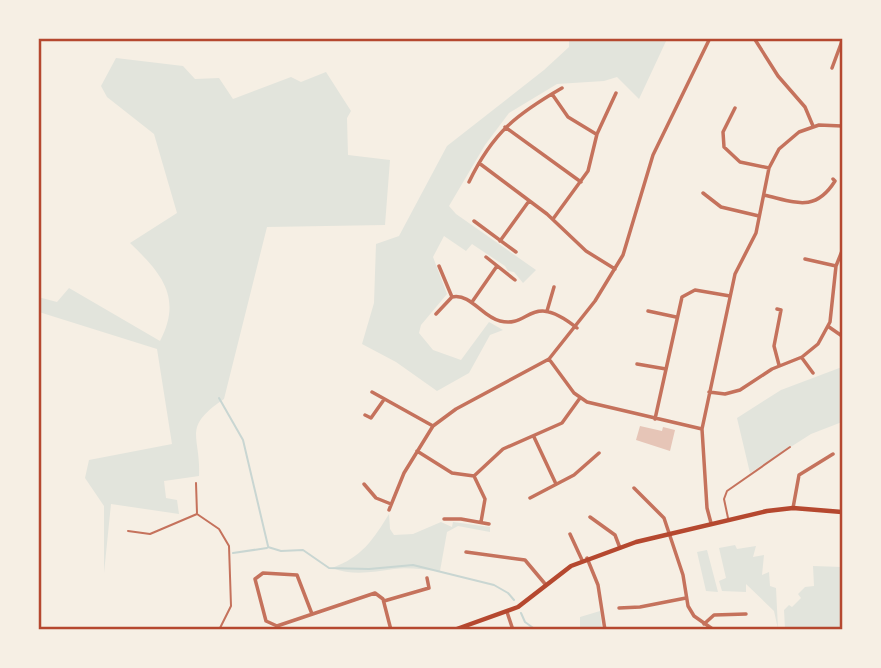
<svg xmlns="http://www.w3.org/2000/svg" width="881" height="668" viewBox="0 0 881 668" font-family="Manrope,sans-serif">
	<rect width="100%" height="100%" fill="#f6efe4"/>
	<path fill="#e2e4dc" d="M569,39h98l-28,60 -22,-22 -13,4 -47,3 -48,29 -24,32 -36,61 7,8 80,56 -13,13 -9,-11 -6,-1 -3,-5 -33,-22 -6,7 -22,-15 -11,21 14,37 -26,31 -2,8 14,17 28,10 28,-38 14,8 -13,5 -21,38 -32,18 -41,-29 -34,-18 12,-41 2,-59 23,-8 48,-90 97,-76 25,-23z
		M116,58l67,8 12,13 24,-1 14,21 58,-22 10,5 25,-10 25,39 -4,7 1,37 42,5 -5,65 -118,2 -43,172c-43,29 -23,36 -25,77l-35,5 2,17 11,2 2,14 -68,-10 -7,69v-67l-19,-28 4,-18 83,-16 -15,-95 -118,-37 -1,-15 19,5 12,-14 91,53c23,-44 1,-68 -30,-98l47,-30 -23,-79 -47,-37 -6,-11z
		M842,367v55l-31,12 -61,39 -13,-55 44,-28z
		M389,514l1,15 4,6 19,-1 28,-12 11,5 1,-5 37,5v5l-32,-6 -11,6 -7,39c-15,-1 -32,-4 -46,-2 -21,3 -41,7 -62,-1 30,-11 41,-28 57,-54z
		M735,545l2,4 19,-3 -3,11 11,-2 -2,20 7,-3 1,14 6,2 2,41 -4,-18 -28,-27v8l-24,-1 -3,-10 7,-3 -7,-30z
		M707,550l11,42 -12,-1 -9,-39z
		M813,566l29,1v62h-57l-1,-19 5,-5 3,2 9,-9 -3,-4 7,-7 9,-1z
		M600,611l2,18h-22v-12z"/>
	<g fill="none" stroke-linecap="round" stroke-linejoin="round">
		<path stroke="#c9d6d2" stroke-width="2" d="M219,398l24,42 25,106
			M268,547l13,4 22,-1 26,18 40,1 44,-4 81,20 14,8 6,7
			M233,553l34,-5
			M521,613l4,9 11,8"/>
	</g>
	<path fill="#e6c5b7" d="M640,426l22,5 1,-4 12,3 -5,21 -34,-11z"/>
	<g fill="none" stroke-linecap="round" stroke-linejoin="round">
		<path stroke="#c5725c" stroke-width="2" d="M196,483l1,30
			M728,518l-4,-19 3,-8 63,-44
			M128,531l22,3 47,-20 22,15 10,17 2,60 -12,24"/>
		<path stroke="#c5725c" stroke-width="3.5" d="M721,38h15
			M754,38l24,38 27,31 8,19
			M832,68l10,-27
			M552,94l16,23 28,17
			M735,108l-12,24 1,15 16,15 29,6
			M505,127l76,55
			M479,163l68,51 39,37 29,18
			M469,182c24,-50 48,-68 93,-94
			M703,193l18,14 38,9
			M764,195c31,7 51,18 71,-14l-2,-2
			M553,219l35,-48 9,-37 19,-41
			M474,221l42,31
			M500,241l29,-40
			M486,257l29,23
			M805,259l31,7
			M439,266l13,31
			M452,297c19,-4 30,20 48,24 30,8 30,-31 77,7
			M472,302l25,-36
			M777,309l4,1 -7,36 5,19
			M547,311l7,-24
			M648,311l28,6
			M436,314l16,-17
			M829,327l13,9
			M802,358l11,15
			M549,359l25,34 13,9 115,27
			M637,364l29,5
			M372,392l61,34
			M709,392l16,2 15,-4 32,-21 30,-12 16,-13 12,-22 6,-56 6,-15
			M365,415l6,3 12,-17
			M655,419l27,-122 13,-7 35,6
			M534,437l22,47
			M417,451l35,22 22,3 29,-27 59,-26 18,-25
			M474,476l11,23 -4,23
			M364,484l12,14 15,6
			M634,488l30,30 19,57 5,31 6,10 20,14
			M530,498l44,-23 25,-22
			M793,508l6,-33 34,-21
			M389,510l15,-37 29,-47 23,-17 93,-50 46,-58 28,-46 30,-100 57,-117
			M590,517l25,18 5,13
			M444,519h17l28,5
			M711,523l-4,-15 -5,-79 33,-155 21,-41 13,-65 10,-19 20,-17 20,-7 23,1
			M570,534l12,26
			M466,552l59,8 21,25
			M587,558l11,27 7,45
			M384,601l45,-13 -2,-10
			M619,608l21,-1 46,-9
			M507,612l6,18
			M312,614l-15,-39 -34,-2 -8,6 11,42 11,5 98,-33 8,6 8,31
			M704,624l10,-9 32,-1"/>
		<path stroke="#b5482f" stroke-width="4.5" d="M454,630l64,-23 53,-41 65,-24 131,-31 26,-3 49,4"/>
	</g>
	<rect width="881" height="668" fill="none" stroke="#f6efe4" stroke-width="80"/>
	<rect x="40" y="40" width="801" height="588" fill="none" stroke="#b5482f" stroke-width="2.5"/>
</svg>
